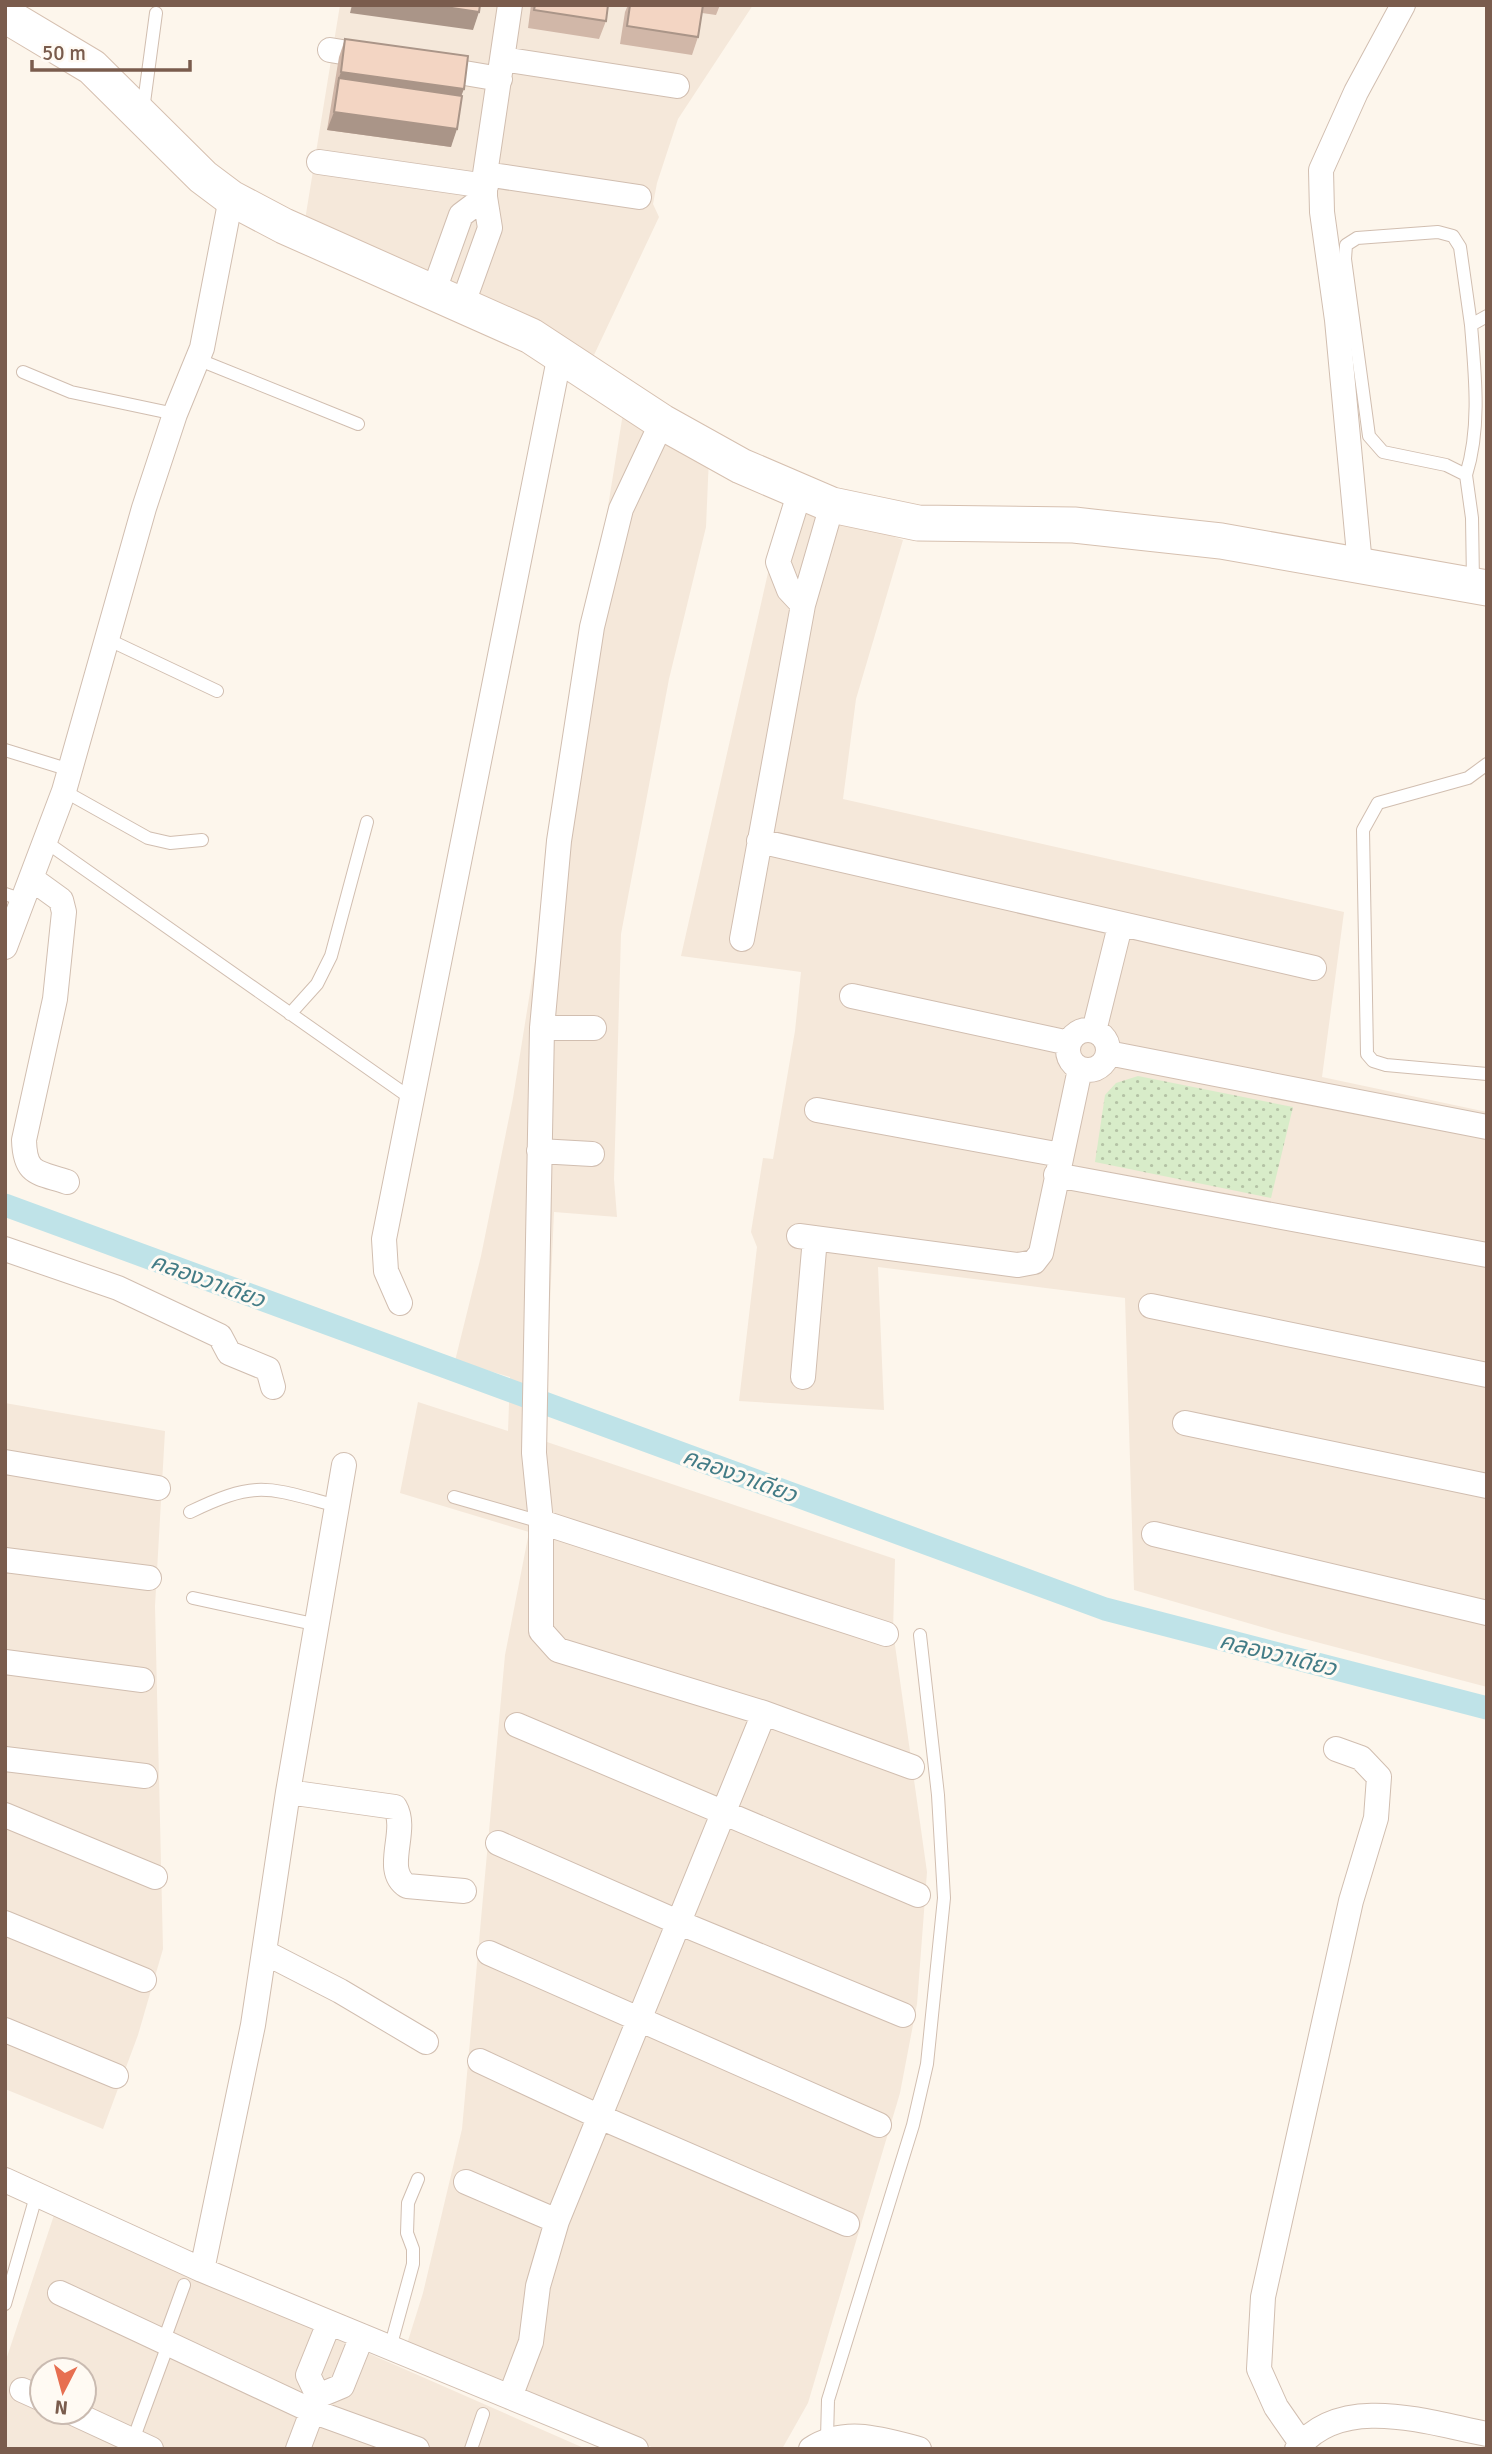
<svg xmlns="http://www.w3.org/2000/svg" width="1492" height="2454" viewBox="0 0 1492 2454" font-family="Signika,'Noto Sans Thai',sans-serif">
	<defs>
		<pattern id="park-dots" width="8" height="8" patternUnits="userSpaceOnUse" patternTransform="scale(1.75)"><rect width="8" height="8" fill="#d8ecc9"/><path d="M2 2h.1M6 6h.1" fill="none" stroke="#b4c2a5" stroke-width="1.8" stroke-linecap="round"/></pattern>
	</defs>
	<rect width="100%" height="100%" fill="#fdf6ec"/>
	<path fill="#f5e8da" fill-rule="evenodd" d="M340,5h413l-75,114 -21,64 -4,21 6,13 -65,138 -289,-135z
		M624,407l85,50 -3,70 -37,152 -48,255 -7,245 3,38 -63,-5 -10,229 351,118 -2,72 34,241 -10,132 -17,89 -92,310 -26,46h-126l-249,-105 16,-51 39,-164 43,-474 24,-123 -129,-39 18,-91 90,29 2,-54 -55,-16 26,-105 32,-158z
		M785,498l118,42 -47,159 -13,100 501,113 -22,165 165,35v575l-205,-54 -148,-43 -9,-292 -247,-31 6,143 -145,-9 18,-154 -6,-15 12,-74 10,1 22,-128 6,-59 -120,-16z
		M5,1403l160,28 -10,175 8,343 -25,86 -35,94 -98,-40z
		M54,2215l532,234h-581v-86zM42,2370h42v42h-42z"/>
	<path fill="url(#park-dots)" d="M1138,1076l155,31 -22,91 -176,-36 10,-67 11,-12z"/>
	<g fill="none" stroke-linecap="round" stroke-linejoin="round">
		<path stroke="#bfe3e8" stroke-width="23" d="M5,1205l1100,404 382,99"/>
		<defs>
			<path id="lane" d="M143,110l13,-97
				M1471,325l-11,-78 -7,-11 -15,-4 -81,6 -11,7 -1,14 24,177 14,16 63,13 20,10 6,43 1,64
				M197,359l161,65
				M23,372l48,20 104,22
				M1466,475c15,-47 9,-101 5,-150l16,-9
				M107,639l110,52
				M5,750l65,20
				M1487,764l-19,14 -90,25 -15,27 4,224 6,7 13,4 101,9
				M64,791l84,47 22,5 32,-3
				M46,842l366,257
				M5,894l18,6
				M290,1014l27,-30 14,-28 36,-134
				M454,1497l87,25
				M190,1512c68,-33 78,-24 148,-6
				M193,1598l125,27
				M5,2304l32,-111
				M164,2340l20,-55
				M390,2348l23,-84v-15l-6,-16 1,-30 10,-24
				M827,2438l1,-38 85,-275 14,-61 17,-166 -6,-103 -18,-160
				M133,2440l36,-98
				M471,2449l12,-35"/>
			<path id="street" d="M330,50l42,7
				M502,59l175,27
				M435,68l65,11
				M319,162l167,24
				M485,174l154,23
				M433,293l28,-78 24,-18
				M462,306l28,-78 -5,-31v-23l25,-169
				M662,422l-41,87 -29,118 -33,214 -17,187 -8,425 7,69v109l17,19 206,63 148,54
				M800,491l-22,71 11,28 14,15
				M1360,565l-23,-245 -15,-108 -1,-42 35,-78 47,-87
				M759,841l555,127
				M32,879l29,21 3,12 -9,87 -31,141c1,35 13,32 43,42
				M742,939l61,-334 29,-100
				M5,947l59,-156 80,-283 31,-94 27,-66 29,-150
				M852,996l217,47
				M542,1028h52
				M1068 1050a20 20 0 1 1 40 0a20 20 0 1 1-40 0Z
				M1094,1031l26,-105
				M1108,1053l379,74
				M817,1110l244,45
				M539,1151l53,3
				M1056,1175l431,80
				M799,1236l219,29 16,-3 7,-9 39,-184
				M5,1249l113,39 102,48 9,17 39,16 5,18
				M400,1303l-14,-32 -2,-32 176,-885
				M1151,1306l336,69
				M803,1377l12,-139
				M1185,1423l302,63
				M5,1462l153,26
				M541,1522l345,112
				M1154,1534l333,79
				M5,1560l144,18
				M5,1662l137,18
				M517,1725l401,170
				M5,1759l140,17
				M288,1792l107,15c14,24 -13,63 12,79l57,5
				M5,1815l150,62
				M498,1843l182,80 223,92
				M5,1923l139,57
				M264,1952l76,39 86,51
				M489,1953l390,172
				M5,2030l111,46
				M480,2061l120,56 247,107
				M5,2180l197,90 434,179
				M466,2182l91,39
				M202,2270l51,-245 35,-233 56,-327
				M60,2293l252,118 105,38
				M22,2390l20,9
				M318,2396l-10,-21 21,-52
				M510,2397l21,-55 7,-56 19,-65 207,-508
				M71,2412l80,37
				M1301,2443l-25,-36 -17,-38 4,-72 88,-396 25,-83 3,-41 -18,-19 -25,-9
				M298,2449l20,-53 24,-10 20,-50
				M811,2449c34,-22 70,-10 108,0
				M1297,2449c44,-57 132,-26 190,-15"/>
			<path id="secondary" d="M5,15l87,52 111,110 28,21 53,28 247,110 131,86 79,44 91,39 86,18 156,2 147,16 266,47"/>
		</defs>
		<use href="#lane" stroke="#d1beb0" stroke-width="14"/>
		<use href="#street" stroke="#d1beb0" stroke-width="26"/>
		<use href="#secondary" stroke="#d6c0b0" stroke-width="37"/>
		<use href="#lane" stroke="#fff" stroke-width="12"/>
		<use href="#street" stroke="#fff" stroke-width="24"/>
		<use href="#secondary" stroke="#fff" stroke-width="35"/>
	</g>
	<path fill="#d1b7a8" d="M531,5h77l-2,16 -7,18 -71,-11z
		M628,5h92l-4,10 -14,-2 -4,24 -6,18 -72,-11 5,-32z
		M345,39l116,57 -10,51 -124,-17 12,-73z"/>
	<path fill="#aa9588" d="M352,5h80l47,7 -6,18 -123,-17z
		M341,72l123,17 -7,18 -118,-29 -5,12z
		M334,112l123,17 -6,18 -124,-17z"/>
	<path fill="#f3d5c3" stroke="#aa9588" stroke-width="2" d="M432,5h48l-1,7z
		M535,5h73l-2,16 -72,-11z
		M630,5h73l-5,32 -71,-11z
		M345,39l123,17 -4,33 -123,-17z
		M339,78l123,18 -5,33 -123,-17z"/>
	<g text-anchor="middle" stroke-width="6" stroke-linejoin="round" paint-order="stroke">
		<g font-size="23" font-style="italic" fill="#437c86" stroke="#fffaf3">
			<text transform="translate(208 1280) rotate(20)" y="8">คลองวาเดียว</text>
			<text transform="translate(740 1475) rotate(20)" y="8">คลองวาเดียว</text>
			<text transform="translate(1278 1654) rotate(14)" y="8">คลองวาเดียว</text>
		</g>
	</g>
	<rect width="1492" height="2454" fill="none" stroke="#7a5c4d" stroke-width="14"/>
	<g transform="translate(63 2391) rotate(186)"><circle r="33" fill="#fffaf3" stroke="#cabbb1" stroke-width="2"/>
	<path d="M0-5L12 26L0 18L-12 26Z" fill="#e76f51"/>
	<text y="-10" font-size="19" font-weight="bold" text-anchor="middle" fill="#7a5c4d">N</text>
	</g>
	<path d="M32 60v10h158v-10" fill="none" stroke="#7a5c4d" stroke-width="3.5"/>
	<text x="42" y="60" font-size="21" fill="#7a5c4d" stroke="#fffaf3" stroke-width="5" paint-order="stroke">50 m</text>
</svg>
